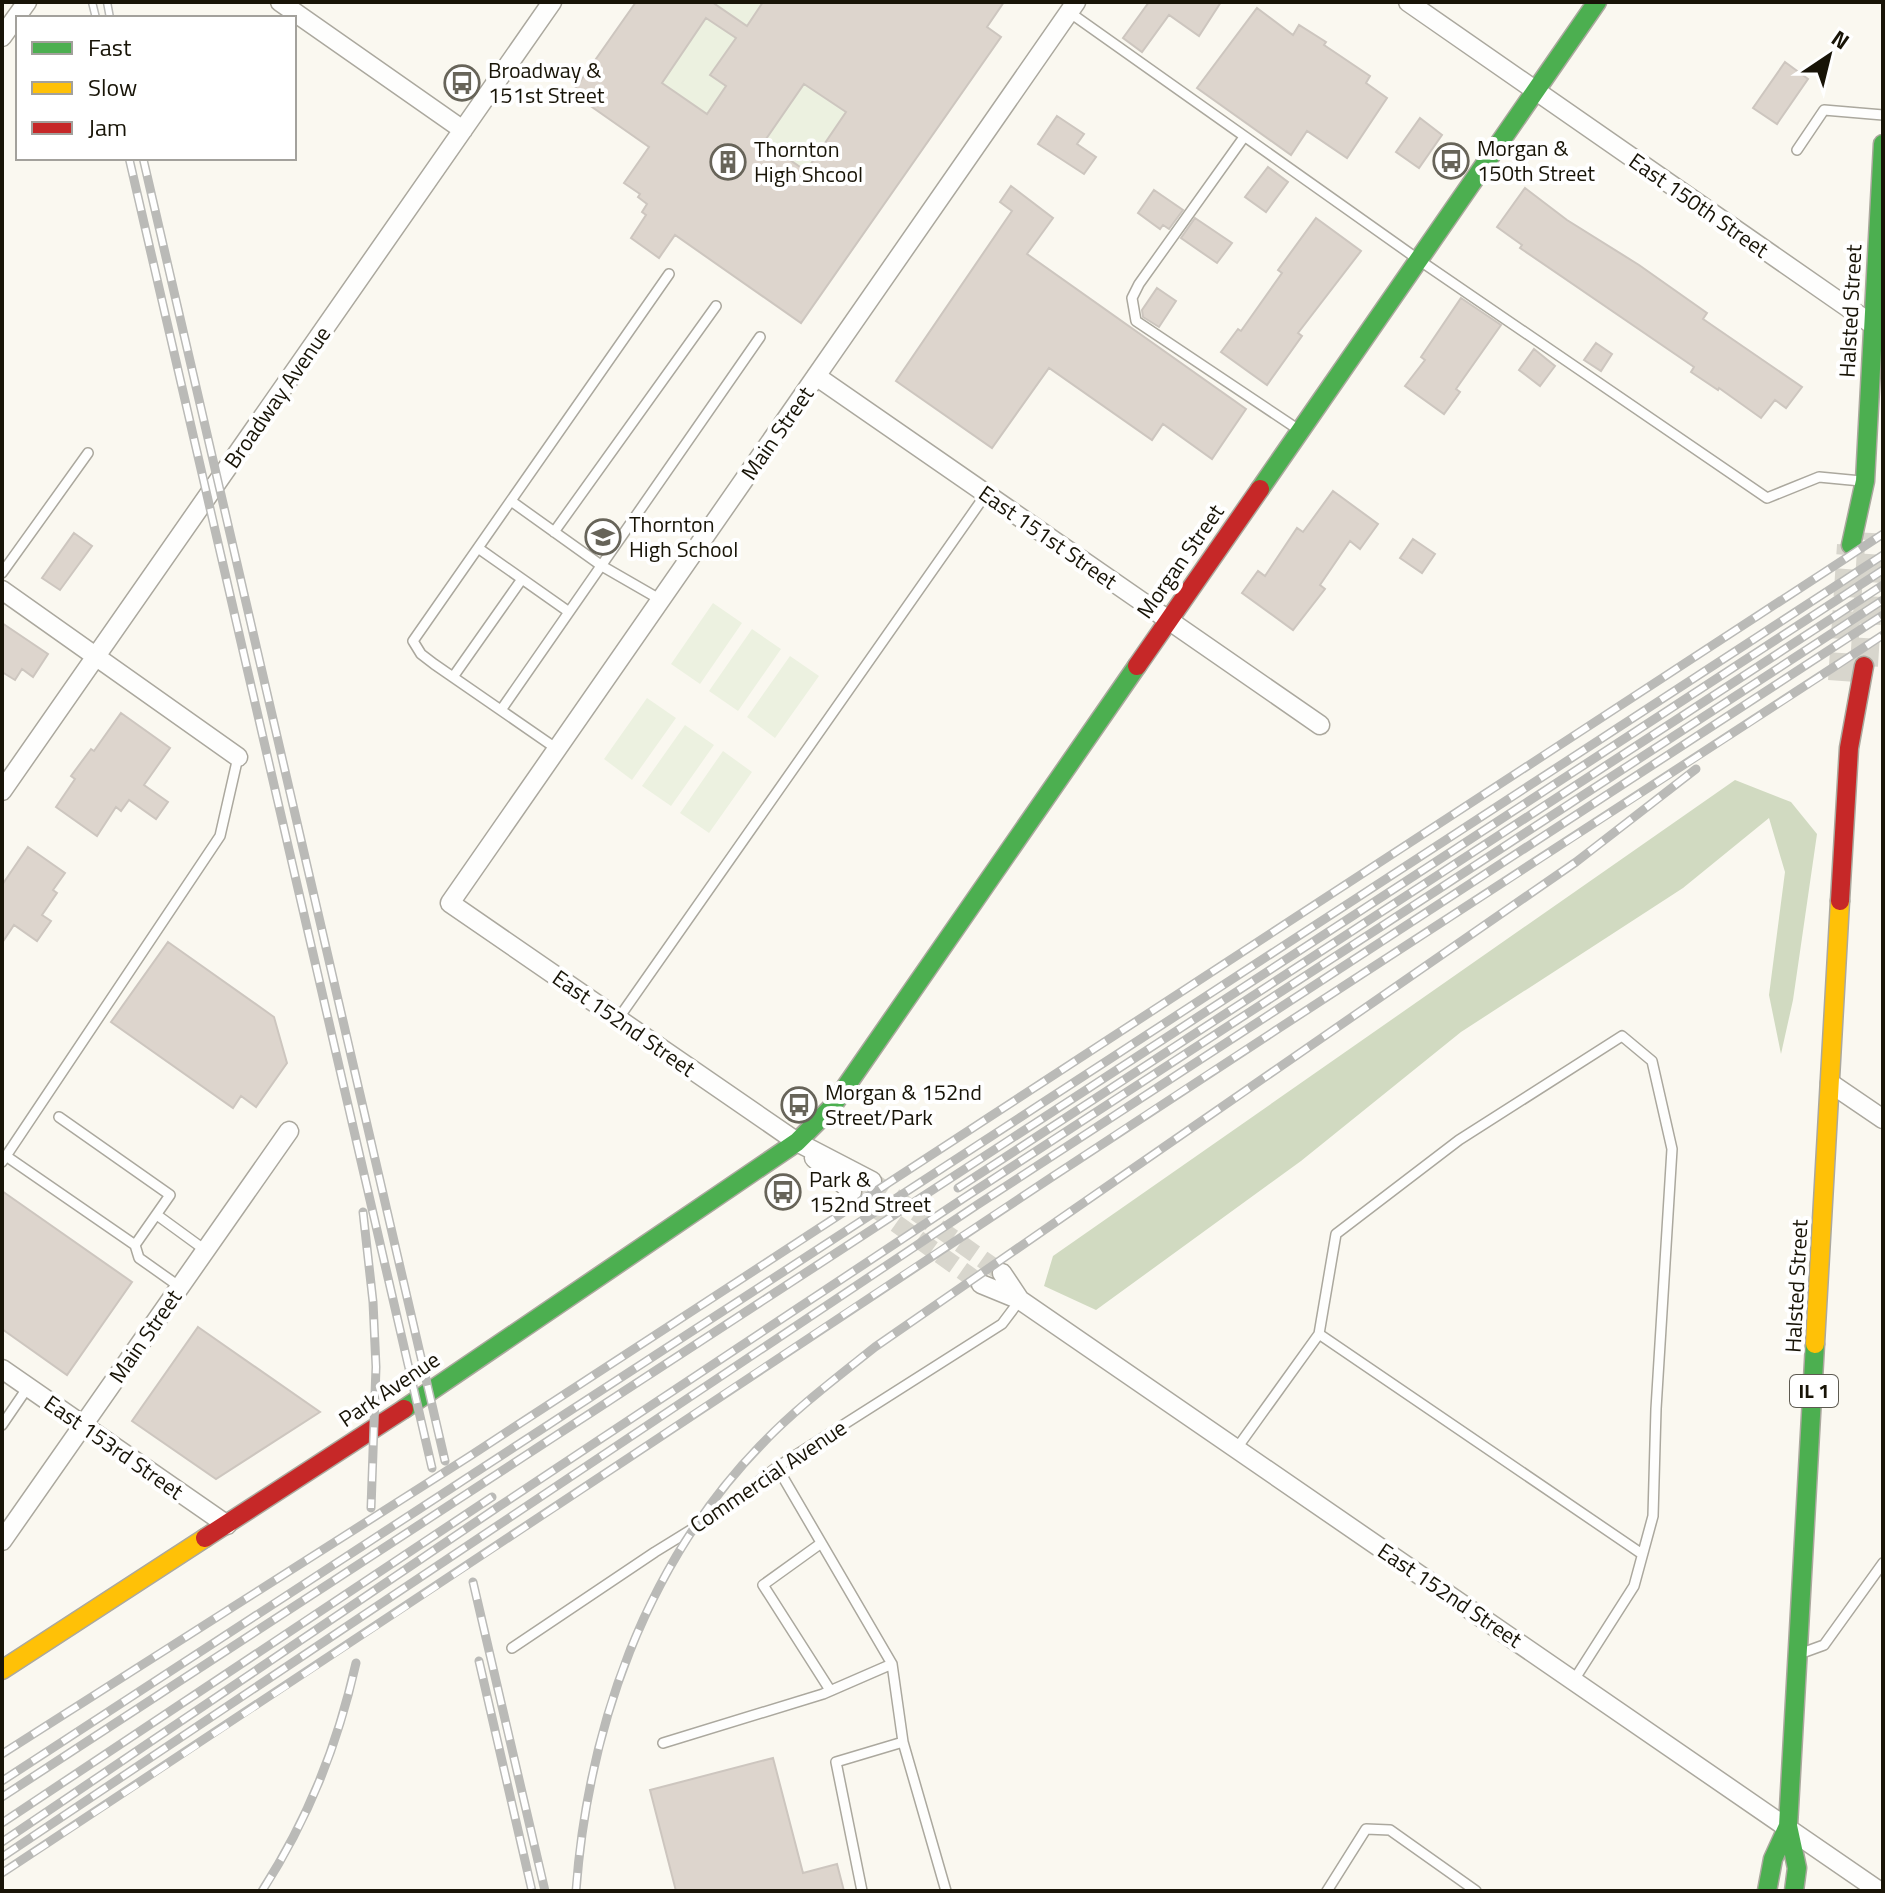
<svg xmlns="http://www.w3.org/2000/svg" width="1885" height="1893" viewBox="0 0 1885 1893" font-family="'Titillium Web',sans-serif">
	<rect width="100%" height="100%" fill="#faf8f0"/>
	<path fill="#ecf1e0" d="M718,2h45l-12,17 2,3 -3,6 -34,-23z
		M706,18l34,22 -3,5 -5,-2 -22,32 18,13 -5,2 -16,24 -56,-17z
		M804,84l42,28 -40,59 -66,-45 19,-16 19,12z
		M713,603l29,20 -42,61 -29,-20z
		M752,629l29,20 -43,62 -29,-20z
		M790,656l29,20 -44,62 -28,-21z
		M647,698l29,20 -44,62 -28,-21z
		M685,725l29,20 -43,61 -29,-20z
		M723,751l29,21 -43,61 -29,-20z"/>
	<path fill="#d1dac1" d="M1735,780l56,22 26,32 -24,166 -12,54 -12,-59 16,-123 -16,-54 -86,70 -222,144 -160,129 -205,149 -52,-24 9,-30z"/>
	<path fill="#ddd5cd" stroke="#cdc6bf" stroke-width="2" fill-rule="evenodd" d="M636,2h81l-2,2 32,22 16,-24h241l-17,25 14,10 -200,286 -126,-88 -16,23 -28,-20 15,-23 -4,-3 5,-8 -9,-7 2,-3 -16,-11 25,-36 -77,-54zM706,18l30,20 -26,37 16,11 -19,28 -45,-31zM804,84l42,28 -40,59 -42,-29z
		M1149,2h72l-22,34 -30,-21 -27,37 -19,-14z
		M1257,8l36,27 6,-10 27,17 -2,3 46,31 -4,7 21,15 -40,60 -40,-27 -16,24 -94,-67z
		M1785,62l23,17 -31,45 -24,-16z
		M1057,116l27,18 -7,10 19,13 -12,17 -46,-30z
		M1420,118l22,17 -23,33 -23,-16z
		M1268,167l20,15 -22,30 -21,-15z
		M1011,186l42,32 -26,36 219,155 -34,50 -49,-35 -11,16 -103,-72 -57,80 -96,-67 116,-170 -12,-9z
		M1525,188l42,32 72,45 68,48 -4,6 99,68 -16,21 -11,-8 -14,18 -42,-30 -1,2 -27,-18 3,-5 -174,-119 2,-3 -25,-18z
		M1154,190l29,20 -14,19 -6,-4 -3,4 -22,-16z
		M1195,218l37,25 -15,20 -36,-25z
		M1316,218l45,33 -63,82 4,3 -35,49 -46,-33 17,-23 3,2 41,-58 -4,-3z
		M1157,288l19,13 -17,26 -16,-10 -1,-7z
		M1461,298l40,27 -45,64 4,3 -16,22 -39,-28 20,-26 -4,-3z
		M1596,343l16,11 -11,17 -17,-11z
		M1534,349l21,17 -15,20 -21,-16z
		M1333,491l45,33 -18,25 -10,-8 -30,44 5,4 -32,41 -51,-37 16,-22 7,5 32,-48 6,4z
		M74,533l18,13 -32,44 -18,-12z
		M1413,539l22,15 -13,19 -22,-15z
		M2,623l46,31 -15,23 -11,-8 -7,11 -13,-8z
		M121,713l49,35 -26,37 24,17 -12,17 -27,-19 -8,11 -5,-4 -19,29 -41,-29 19,-28 -4,-3 20,-27 3,2z
		M28,847l37,26 -12,17 4,3 -15,22 9,6 -14,20 -23,-16 -12,18v-58z
		M168,942l106,75 13,46 -31,44 -15,-11 -8,12 -122,-86z
		M2,1191l130,91 -65,93 -65,-46z
		M198,1327l122,85 -104,67 -84,-58z
		M773,1758l30,115 34,-9 7,27h-168l-26,-101z"/>
	<g fill="none" stroke-linecap="round" stroke-linejoin="round">
		<path stroke="#d8d6cd" stroke-width="18" stroke-dasharray="18 9" stroke-linecap="butt" d="M872,1181l130,92
			M852,1192l129,92"/>
		<path stroke="#d8d6cd" stroke-width="28" stroke-dasharray="28 14" stroke-linecap="butt" d="M1864,666l8,-133
			M1842,681l9,-136"/>
		<defs>
			<path id="lane" d="M1069,12l350,248 348,238 52,-21 42,4
				M1244,137l-105,147 -7,14 4,23 163,109
				M1797,150l27,-40 59,5
				M511,501l91,65 59,34
				M554,532l162,-226
				M478,548l91,64
				M2,573l86,-120
				M453,677l69,-98
				M501,710l259,-373
				M557,749l-123,-85 -13,-10 -8,-13 256,-367
				M618,1019l368,-525
				M6,1156l129,89 35,-50 -111,-78
				M2,1162l218,-326 18,-79
				M157,1215l48,35
				M135,1245l4,13 41,29
				M1319,1334l323,220
				M2,1425l26,-38
				M1237,1448l82,-114 17,-100 123,-94 163,-104 30,25 20,88 -16,260 -3,107 -19,70 -60,94
				M777,1467l115,197 11,78 43,149
				M820,1544l-57,41 67,105
				M512,1648l143,-96 65,-40 57,-45 225,-143 18,-24
				M1802,1653l22,-8 59,-82
				M663,1743l160,-49 69,-30
				M862,1891l-26,-129 67,-20
				M1327,1891l39,-62 24,1 86,61"/>
			<path id="street" d="M280,2l183,128
				M1408,2l465,323 6,-2
				M2,37l25,-35
				M816,376l504,349
				M2,590l236,167
				M2,791l550,-789
				M1830,1083l53,36
				M814,1158l38,34
				M872,1181l-75,-39 -347,-239 626,-901
				M1002,1273l18,27
				M981,1284l39,16 859,591
				M2,1369l225,156
				M2,1541l287,-410"/>
			<path id="fast" d="M1260,489l337,-487
				M1851,545l14,-64 18,-337
				M404,1409l393,-267 34,-34 306,-442
				M1767,1891l6,-32 15,-33
				M1794,1891l3,-23 -9,-42 27,-482"/>
			<path id="slow" d="M1815,1344l25,-443
				M2,1670l203,-132"/>
			<path id="jam" d="M1137,666l123,-177
				M1840,901l9,-153 15,-82
				M205,1538l199,-129"/>
		</defs>
		<use href="#lane" stroke="#aba89e" stroke-width="12"/>
		<use href="#street" stroke="#aba89e" stroke-width="21"/>
		<use href="#fast" stroke="#aba89e" stroke-width="21"/>
		<use href="#slow" stroke="#aba89e" stroke-width="21"/>
		<use href="#jam" stroke="#aba89e" stroke-width="21"/>
		<use href="#lane" stroke="#fefefd" stroke-width="9"/>
		<use href="#street" stroke="#fefefd" stroke-width="18"/>
		<use href="#fast" stroke="#4caf50" stroke-width="18"/>
		<use href="#slow" stroke="#ffc107" stroke-width="18"/>
		<use href="#jam" stroke="#c62828" stroke-width="18"/>
		<defs>
			<path id="rail" d="M92,2l4,16
				M107,2l3,16
				M129,158l303,1310
				M143,158l302,1303
				M958,1188l925,-603
				M363,1212l10,90 3,65 -5,141
				M473,1582l72,309
				M479,1661l53,230
				M2,1754l468,-298 1413,-922
				M2,1781l1881,-1226
				M2,1797l1881,-1227
				M2,1823l490,-326
				M2,1842l496,-335 472,-313 913,-594
				M2,1857l975,-652 906,-590
				M2,1873c351,-229 697,-464 1047,-694 277,-183 557,-362 834,-544
				M262,1891c46,-72 75,-144 94,-228
				M576,1891c12,-162 69,-326 184,-445 35,-37 75,-67 115,-99l701,-485 120,-93"/>
		</defs>
		<use href="#rail" stroke="#babab7" stroke-width="9"/>
		<use href="#rail" stroke="#fff" stroke-width="6" stroke-dasharray="18" stroke-linecap="butt"/>
	</g>
	<defs>
		<symbol id="bus-ring" viewBox="-11 -11 22 22"><circle r="9.5" fill="#fff" stroke="#676459" stroke-width="1.5"/><path d="M-5-6H5V4H4V6H2V4H-2V6H-4V4H-5ZM-3.5-4V0h7V-4ZM-3.5 1.2v1.5H-2V1.2ZM2 1.2v1.5H3.5V1.2Z" fill="#676459"/></symbol>
		<symbol id="building-ring" viewBox="-11 -11 22 22"><circle r="9.5" fill="#fff" stroke="#676459" stroke-width="1.5"/><path d="M-4-6H4V6H1V3H-1V6H-4ZM-2.5-4.3h1.7v1.8h-1.7ZM.8-4.3h1.7v1.8H.8ZM-2.5-1h1.7V.8h-1.7ZM.8-1h1.7V.8H.8Z" fill="#676459"/></symbol>
		<symbol id="school-ring" viewBox="-11 -11 22 22"><circle r="9.5" fill="#fff" stroke="#676459" stroke-width="1.5"/><path d="M0-5L7-2L0 1L-7-2ZM-4 1L0 2.5L4 1V4Q0 6-4 4Z" fill="#676459"/></symbol>
	</defs>
	<g fill-rule="evenodd">
		<use href="#bus-ring" x="442" y="63" width="40" height="40"/>
		<use href="#bus-ring" x="1431" y="141" width="40" height="40"/>
		<use href="#building-ring" x="708" y="142" width="40" height="40"/>
		<use href="#school-ring" x="583" y="517" width="40" height="40"/>
		<use href="#bus-ring" x="779" y="1085" width="40" height="40"/>
		<use href="#bus-ring" x="763" y="1172" width="40" height="40"/>
	</g>
	<g text-anchor="middle" stroke-width="8" stroke-linejoin="round" paint-order="stroke">
		<rect fill="#fff" stroke="#5d5a51" stroke-width="2" x="1790" y="1375" width="48" height="32" rx="6"/>
		<g font-size="20" font-weight="bold" fill="#181407">
			<text x="1814" y="1398">IL 1</text>
		</g>
		<g font-size="22" fill="#181407" stroke="#fff" text-anchor="start">
			<text x="488" y="78">Broadway &amp;<tspan x="488" dy="25">151st Street</tspan></text>
			<text x="1477" y="156">Morgan &amp;<tspan x="1477" dy="25">150th Street</tspan></text>
			<text x="754" y="157">Thornton<tspan x="754" dy="25">High Shcool</tspan></text>
			<text x="629" y="532">Thornton<tspan x="629" dy="25">High School</tspan></text>
			<text x="825" y="1100">Morgan &amp; 152nd<tspan x="825" dy="25">Street/Park</tspan></text>
			<text x="809" y="1187">Park &amp;<tspan x="809" dy="25">152nd Street</tspan></text>
		</g>
		<g font-size="22" fill="#181407" stroke="#fff">
			<text transform="translate(1699 205) rotate(35)" y="8">East 150th Street</text>
			<text transform="translate(1850 311) rotate(-87)" y="8">Halsted Street</text>
			<text transform="translate(277 397) rotate(-55)" y="8">Broadway Avenue</text>
			<text transform="translate(777 433) rotate(-55)" y="8">Main Street</text>
			<text transform="translate(1048 537) rotate(35)" y="8">East 151st Street</text>
			<text transform="translate(1180 561) rotate(-55)" y="8">Morgan Street</text>
			<text transform="translate(624 1023) rotate(35)" y="8">East 152nd Street</text>
			<text transform="translate(1796 1286) rotate(-87)" y="8">Halsted Street</text>
			<text transform="translate(145 1336) rotate(-55)" y="8">Main Street</text>
			<text transform="translate(389 1389) rotate(-34)" y="8">Park Avenue</text>
			<text transform="translate(114 1447) rotate(35)" y="8">East 153rd Street</text>
			<text transform="translate(768 1476) rotate(-34)" y="8">Commercial Avenue</text>
			<text transform="translate(1450 1595) rotate(34)" y="8">East 152nd Street</text>
		</g>
	</g>
	<rect width="1885" height="1893" fill="none" stroke="#181407" stroke-width="8"/>
	<rect x="16" y="16" width="280" height="144" fill="#ffffff" stroke="#a3a19c" stroke-width="2"/>
	<rect x="32" y="42" width="40" height="12" fill="#4caf50" stroke="#a3a19c" stroke-width="2"/>
	<text x="88" y="56" font-size="24" fill="#181407">Fast</text>
	<rect x="32" y="82" width="40" height="12" fill="#ffc107" stroke="#a3a19c" stroke-width="2"/>
	<text x="88" y="96" font-size="24" fill="#181407">Slow</text>
	<rect x="32" y="122" width="40" height="12" fill="#c62828" stroke="#a3a19c" stroke-width="2"/>
	<text x="88" y="136" font-size="24" fill="#181407">Jam</text>
	<g transform="translate(1829 56) rotate(35)" stroke="#ffffff" stroke-width="6" paint-order="stroke">
	<path d="M0-6L14 30L0 20L-14 30Z" fill="#181407"/>
	<text y="-12" font-size="22" font-weight="bold" text-anchor="middle" fill="#181407">N</text>
	</g>
</svg>
